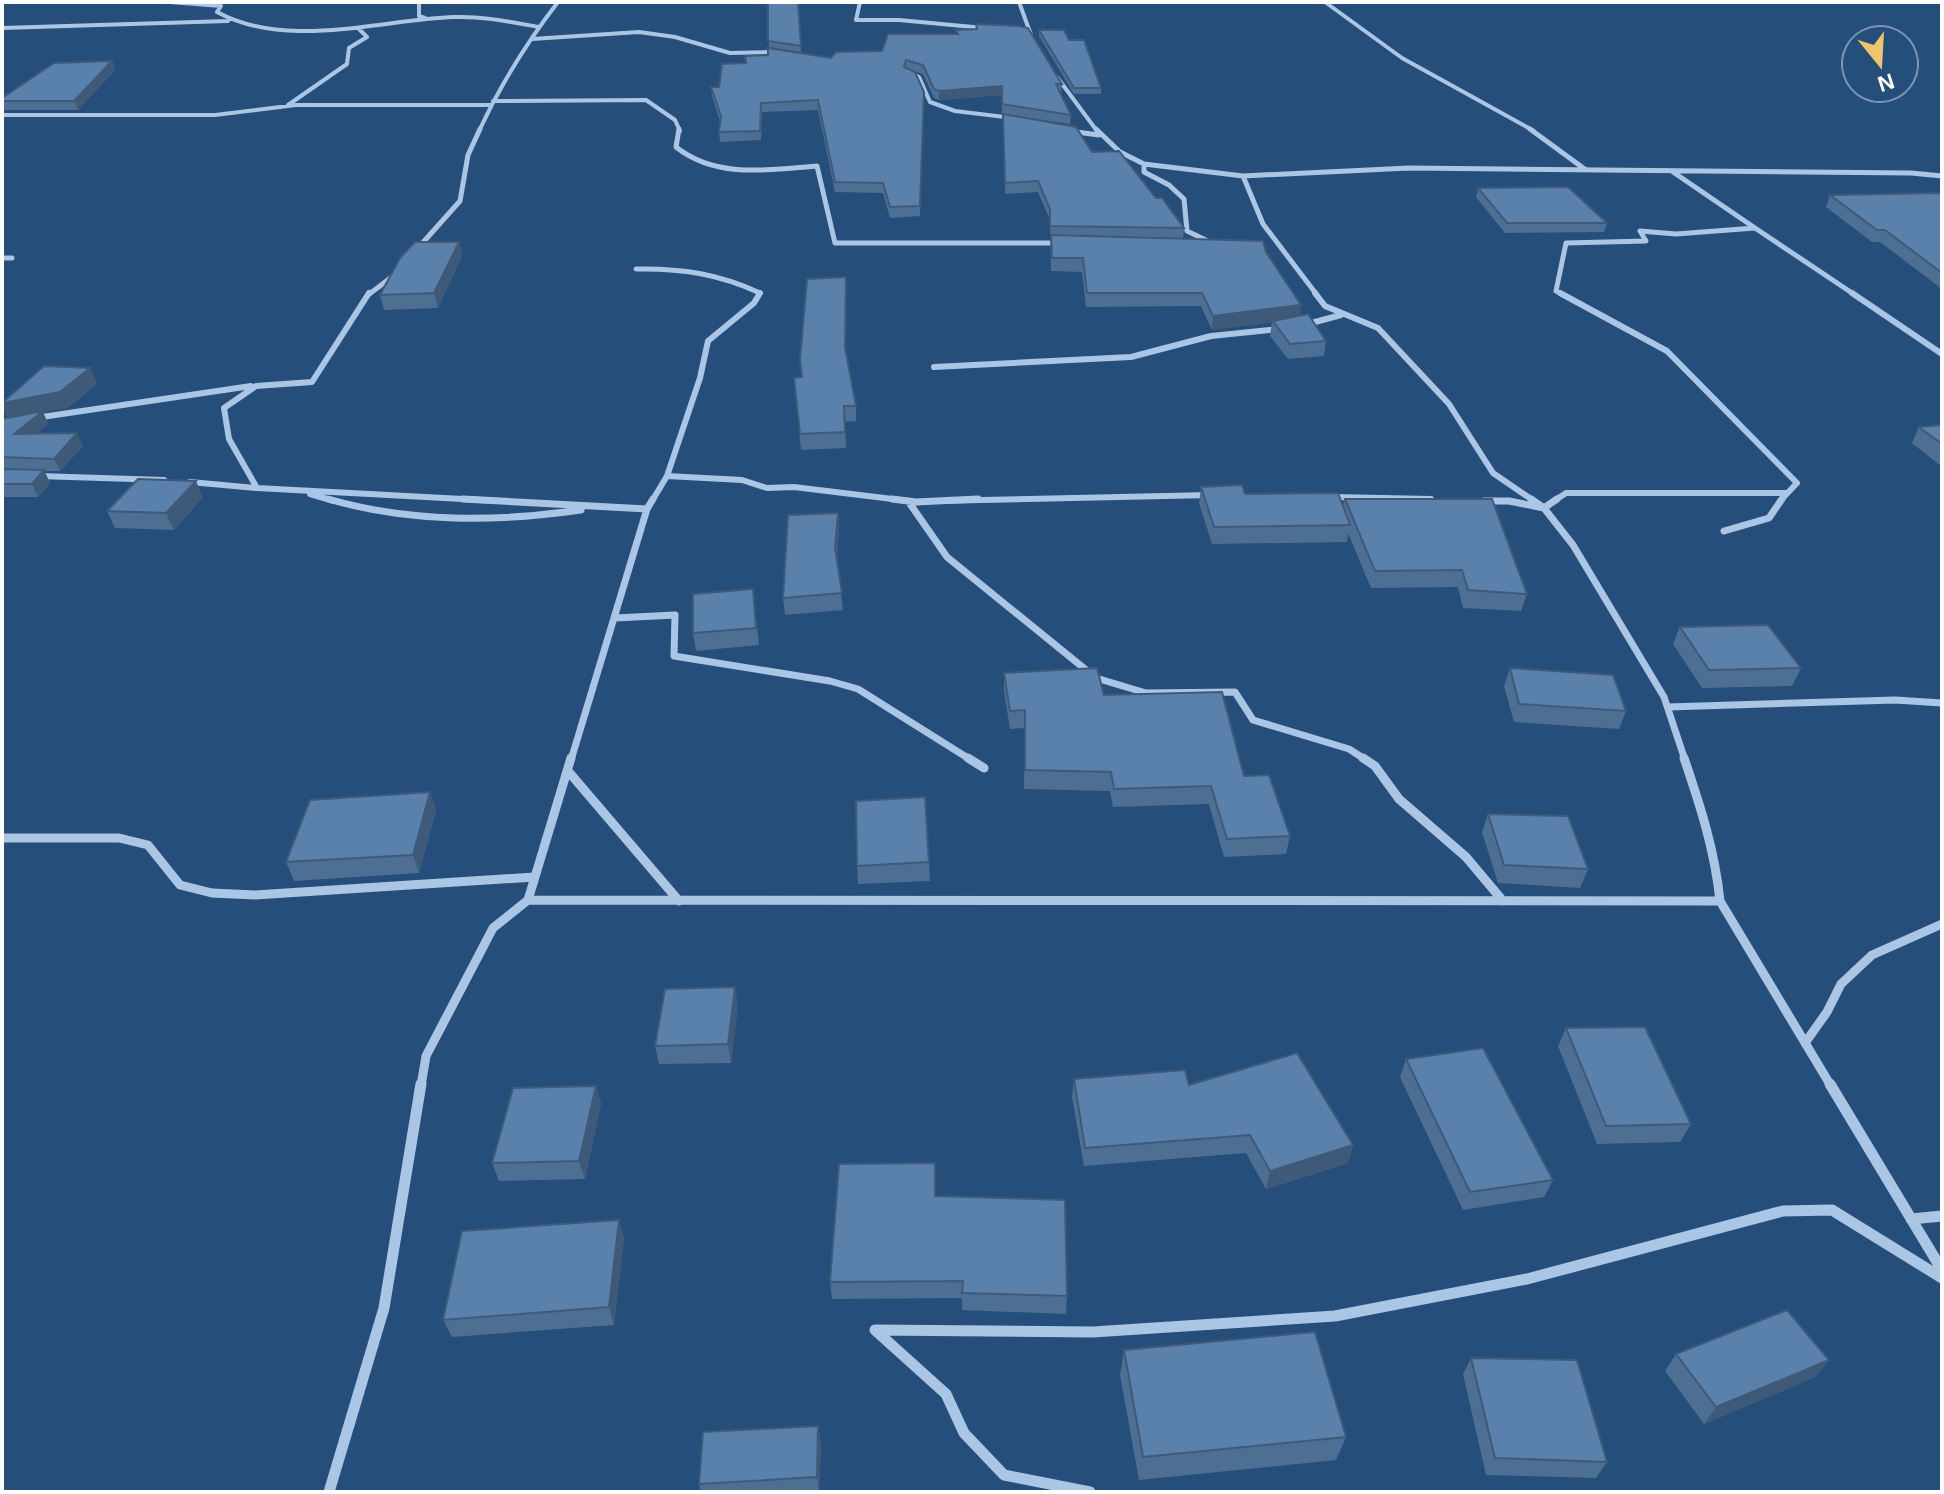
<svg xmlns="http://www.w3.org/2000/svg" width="1944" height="1494" viewBox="0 0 1944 1494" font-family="Arial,sans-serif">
	<rect width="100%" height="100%" fill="#264e7b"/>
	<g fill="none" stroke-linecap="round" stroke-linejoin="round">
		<path stroke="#aac6e4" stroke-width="4" d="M170,2l51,4 -4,6c70,38 161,8 237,5 28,-1 57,5 85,10
			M419,2v14l6,2
			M860,2l-4,18h43l85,8
			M1019,2l12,33
			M1325,2l77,56 132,73
			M2,28l226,-7
			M532,39l107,-7 36,5 55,16 46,-1
			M910,73l9,4 11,25 25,9 58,7
			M1057,77l40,54
			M493,101l153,-1 29,20 5,11
			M288,105l59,-41 2,-16 18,-11 -9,-9
			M2,115h213l81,-10h195
			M479,131c21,-45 48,-89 79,-129"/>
		<path stroke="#aac6e4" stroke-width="5" d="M679,129l-3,18c40,32 93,23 141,19l18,77h224
			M1096,129l24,23 24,12 99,12 166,-8 502,5 31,3
			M1530,129l56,41
			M1069,131l30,4
			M1144,164v8l25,13 15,14 3,32 25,12
			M1243,176l20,48 54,71
			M1755,228l100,67
			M418,248l42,-47 8,-46 12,-26
			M2,258h10
			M636,269c45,-1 83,5 124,24l-1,2
			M368,295l25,-19
			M1564,295l-8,-4 10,-48 80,-2 -6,-10 36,3 79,-6 -82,-56"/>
		<path stroke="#aac6e4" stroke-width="6" d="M369,293l-57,89 -56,4 -32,22 5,31 28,49 243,13
			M1315,293l10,13 53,22 71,76 44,69 41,28
			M1560,293l107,58 130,132 -17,18
			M1852,293l90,61
			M1304,325l37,-10
			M934,367l197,-10 80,-21 68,-7
			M35,418l216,-32
			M38,476l126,4
			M667,476l33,-98 8,-37 46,-38 6,-10
			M190,482l67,6
			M310,494l24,7
			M1332,497l99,2
			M652,501l15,-25 75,4 25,8 27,-1 115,14
			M935,501l276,-6
			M1484,501h25
			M1554,501l12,-8h220"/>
		<path stroke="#aac6e4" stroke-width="7" d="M328,499c83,24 168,23 253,11
			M463,499l184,10 -76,251
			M892,499l24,3 62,-3
			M1531,499l13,9 29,37 91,152 21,63
			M908,501l39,56 149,121 50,15 89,-1 18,28 96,29 17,11
			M1484,501h25l35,7 13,-9
			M647,509l6,-10
			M1724,531l45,-13 13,-19
			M615,618l60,-3 -1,41 156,25 28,8 113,71
			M1668,707l227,-7 47,3"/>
		<path stroke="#aac6e4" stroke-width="9" d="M571,758l-43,142 1192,1
			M968,758l16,10
			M1363,758l12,8 24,33 67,58 37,44
			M1684,758c16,47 31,93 36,143l111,185
			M568,771l111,130
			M2,838h117l29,7 32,40 32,8 43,2 280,-18
			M1805,1043l22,-31 14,-28 31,-29 70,-31
			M421,1086l5,-30 67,-128 35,-28"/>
		<path stroke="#aac6e4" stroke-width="11" d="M1830,1084l112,186
			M1911,1219l31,-3
			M329,1492l55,-184 37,-224
			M1090,1492l-86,-17 -40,-42 -18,-39 -71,-64 218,2 242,-16 192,-37 256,-68 49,-1 110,68"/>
	</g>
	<path fill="#4d6f93" d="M768,2h30l3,50 -32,-5z
		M976,24l86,60 -1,9 10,22 -1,9 -68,-10v-19l-63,5 -5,-2 -11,-24 -11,-3 12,21 -4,124 -30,2 -7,-25 -48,-1 -17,-82 -56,2 -1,28 -41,2 -1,-10 1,-11 -8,-25 -1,-9h8l112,-29 51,-7 75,-17 -1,-4 20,-1z
		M1039,30l30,10 32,48v6h-27l-35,-58z
		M112,61l3,9 -37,40h-76v-12z
		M1003,114l89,38 64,46 28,30 -1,11 83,13 33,64 27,25 -2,15 -36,3 -18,-23 2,-14 -60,8 -11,-24 -115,1 -4,-35 -31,-1 -1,-51 -12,-28 -33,2z
		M1478,188l129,35 -3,9 -99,1 -29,-36z
		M1942,193v96l-62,-47h-8l-46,-35 4,-12z
		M459,242l3,14 -24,52 -54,2 -4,-15z
		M846,277v75l10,54v15l-11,1 1,26 -45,2 -7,-72 7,-1z
		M90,368l7,16 -30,24 -24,4 5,12 -12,10 47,12 -23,25h-16l6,12 -12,14h-36v-78l6,-1z
		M1942,425v42l-30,-24 7,-16z
		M1201,487l142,19 2,-7 182,95 -6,17 -58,-3 -5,-21 -87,1 -23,-55 -1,9 -135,2 -13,-41z
		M203,497l-29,33 -59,-2 -8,-17z
		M838,513l1,17 -2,28 6,52 -58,5 -2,-17z
		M755,606l4,39 -63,6 -3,-18z
		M1680,627l121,41 -9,18 -90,2 -29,-44z
		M1510,668l116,43 -7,18 -105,-7 -10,-36z
		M1004,673l100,22 140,81 46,60 -4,18 -62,3 -15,-53 -96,3 -3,-16 -86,-2 1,-61 -15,1 -6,-38z
		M430,792l6,18 -17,63 -125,8 -8,-19z
		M1488,814l100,55 -8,19 -82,-5 -16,-51z
		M929,862l1,19 -72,3 -1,-18z
		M738,1005l-7,58 -72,1 -4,-18z
		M1566,1028l125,96 -11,18 -83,2 -39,-98z
		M1406,1059l147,121 -9,17 -81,13 -63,-133z
		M1074,1079l115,6 164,60 -5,18 -82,26 -20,-36 -162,13 -12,-69z
		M596,1086l5,18 -16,75 -86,2 -7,-18z
		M936,1196l131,100 -1,18 -104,-4v-12l-130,1 -2,-17z
		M619,1220l5,17 -10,88 -162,12 -9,-17z
		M1124,1350l222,87 -10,23 -197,20 -19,-105z
		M1676,1354l153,6 -14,17 -111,47 -39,-53z
		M1471,1358l136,104 -11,16 -110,-3 -23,-101z
		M818,1426l3,17 -2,49h-118l-2,-8z"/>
	<path fill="#3f5a78" d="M112,61l3,9 -37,40 -4,-9z
		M1002,86v9l-63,5v-9z
		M459,242l3,14 -24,52 -4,-15z
		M846,277l1,14 -1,70 -1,-14z
		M1301,305l-2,14 -87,11 1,-14z
		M90,368l7,16 -30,24 -24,4 5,12 -28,23 -18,-41v-3z
		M77,433l6,13 -23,25 -6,-12z
		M44,470l6,13 -12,14 -6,-13z
		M196,481l7,16 -29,33 -8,-17z
		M838,513l1,17 -3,34 -1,-17z
		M430,792l6,18 -17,63 -6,-18z
		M735,987l3,18 -7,58 -3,-19z
		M596,1086l5,18 -16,75 -6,-18z
		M1353,1145l-5,18 -82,26 4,-18z
		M619,1220l5,17 -10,88 -5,-18z
		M1829,1360l-14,17 -111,47 12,-17z
		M818,1426l3,17 -2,49 -2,-15z"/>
	<path fill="#5a81ab" stroke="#3f5a78" stroke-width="2" d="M768,2h30l3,44 -33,-5z
		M976,24l44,2 8,2 34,56h-6l15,31 -69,-11v-18l-63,5 -5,-2 -11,-24 -17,-5 -2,7 11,5 9,20 -4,114 -30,1 -7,-24 -48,-1 -17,-82 -57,3 -1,28 -41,1 2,-16 -10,-29h8l3,-23 24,-1 -1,-7 23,-1v-7l63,10 5,-6 46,-1 6,-17h70l-2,-4 21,-1z
		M1039,30h25l5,10h15l17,48h-27z
		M112,61l-38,40h-72v-3l52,-35z
		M1003,114l73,13 16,25 27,-1 37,47h6l22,30 -134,-2v-17l-12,-28 -33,2z
		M1568,187l39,36h-100l-29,-35z
		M1942,193v80l-57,-43h-8l-47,-35z
		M1051,235l212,6 3,11 35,53 -88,11 -11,-23h-115l-4,-35h-31z
		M415,242h44l-25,51 -54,2 20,-37z
		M846,277l-1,70 11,59h-12l1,26 -45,2 -6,-56 8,-1 -2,-18 7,-80z
		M1308,314l18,27 -36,3 -17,-23z
		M44,366l46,2 -30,24 -58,11z
		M43,411l-29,23 63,-1 -23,26 -52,-2v-38z
		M1942,425v19l-23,-17z
		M2,469l42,1 -12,14h-30z
		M138,479l58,2 -30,32 -59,-2z
		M1242,485l3,9 93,-1 12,32 -136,2 -13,-40z
		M1345,499h147l35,95 -59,-4 -6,-20 -87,1z
		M838,513l-3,34 7,46 -59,5 5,-83z
		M753,589l3,39 -63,5v-39z
		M1768,625l33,43 -92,2 -29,-43z
		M1097,668l7,27 118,-3 22,84 25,-1 21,61 -63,3 -16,-53 -97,3 -3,-17 -86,-2v-60l-15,1 -6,-38z
		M1510,668l103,7 13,36 -107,-7z
		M430,792l-17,63 -127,7 24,-62z
		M925,797l4,65 -72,4 -1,-65z
		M1488,814l80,2 20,53 -84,-4z
		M735,987l-7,57 -73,2 10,-57z
		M1645,1027l46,97 -85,2 -40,-98z
		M1483,1048l70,132 -83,12 -64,-133z
		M1297,1053l56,92 -83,26 -20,-36 -165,13 -11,-69 111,-9 4,15z
		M596,1086l-17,75 -87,2 21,-75z
		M935,1163v33l130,4 2,96 -105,-3 1,-12 -133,1 9,-118z
		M619,1220l-10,87 -166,13 19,-89z
		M1787,1310l42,50 -113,47 -40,-53z
		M1315,1332l31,105 -203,20 -19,-107z
		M1471,1358l106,2 30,102 -112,-4z
		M818,1426l-1,51 -118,7 4,-52z"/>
	<rect width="1944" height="1494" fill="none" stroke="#ffffff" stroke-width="8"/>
	<g transform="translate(1880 64) rotate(162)"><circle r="38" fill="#264e7b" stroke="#7d95b0" stroke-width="2"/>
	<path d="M0-6L14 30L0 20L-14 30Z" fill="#edc56f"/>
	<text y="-12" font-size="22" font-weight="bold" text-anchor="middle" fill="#ffffff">N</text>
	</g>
</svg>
